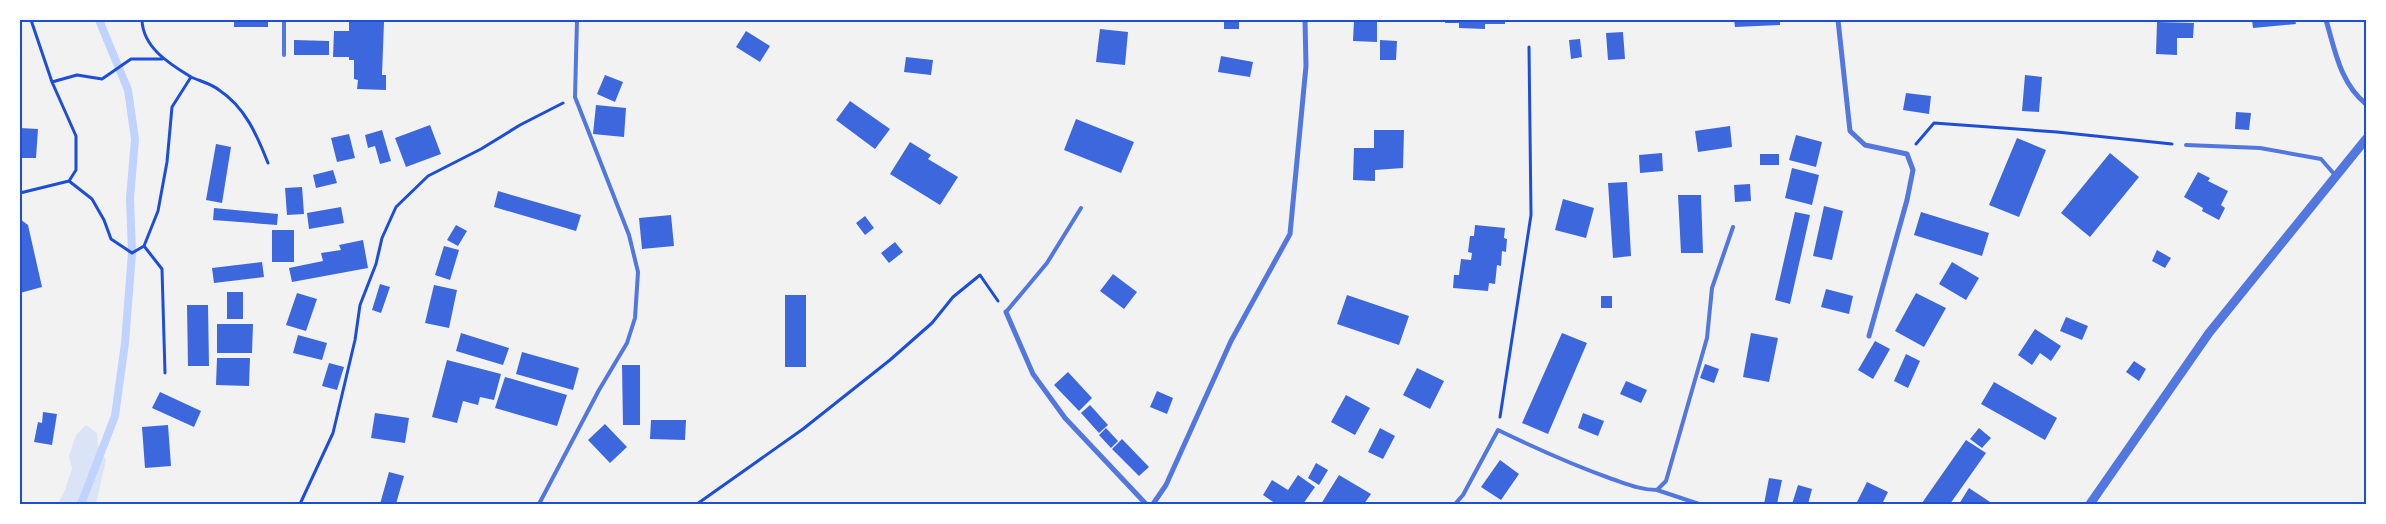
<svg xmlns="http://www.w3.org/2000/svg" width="2386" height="524" viewBox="0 0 2386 524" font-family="'DM Sans',sans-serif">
	<rect width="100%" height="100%" fill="#f2f2f2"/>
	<path fill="#dbe4f7" d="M86,425l11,8 1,12 8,15 -10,44h-39l6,-9 9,-26 -3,-13 7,-21z"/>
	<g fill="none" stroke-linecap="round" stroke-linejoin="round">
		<path stroke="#bfd3fe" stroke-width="8" d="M81,504l34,-88 10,-73 7,-90 -2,-55 5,-59 -7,-49 -29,-70"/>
	</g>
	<path fill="#3d67dc" d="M234,20h34v7h-34z
		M1224,20h15v9h-15z
		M1354,20h23v22l-24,-1z
		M1445,20h60v4h-20v5l-26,-1v-5h-14z
		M1734,20h46v5l-45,2z
		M2252,20h43l1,4 -43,4z
		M349,21l35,1 -2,53h4v15l-29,-1 1,-9 -4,-1v-19h-5v-3h-16l1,-26h15z
		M2157,22l37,1 -1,15h-16v17l-21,-1z
		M1100,29l28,3 -3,33 -29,-3z
		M746,31l24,15 -10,16 -24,-15z
		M1623,32l2,27 -17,1 -2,-27z
		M1580,39l2,18 -11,2 -2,-19z
		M294,40l35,1v14h-35z
		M1380,40l17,1 -1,19h-16z
		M1221,56l32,6 -3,15 -32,-5z
		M906,57l27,3 -2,15 -27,-3z
		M605,75l18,7 -8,20 -18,-8z
		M2025,75l17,2 -3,35 -17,-1z
		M1906,93l25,3 -2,18 -26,-4z
		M850,101l40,28 -15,20 -39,-29z
		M596,105l30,3 -2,29 -31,-3z
		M2236,112l15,1 -2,17 -14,-1z
		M1076,119l58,23 -13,31 -57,-23z
		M430,125l11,29 -35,13 -11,-29z
		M1730,126l2,21 -34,5 -3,-21z
		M20,128l18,1 -2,29h-16z
		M382,130l9,31 -11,3 -5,-18 -7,2 -3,-13z
		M1374,130h30l-1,38 -28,2v11l-22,-1 1,-32h20z
		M349,134l6,24 -18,4 -6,-24z
		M1796,135l26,7 -6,25 -27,-7z
		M2017,138l29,12 -27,67 -30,-12z
		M910,142l21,13 -3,4 30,18 -18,28 -50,-31z
		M216,144l15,3 -9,56 -16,-3z
		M1662,153l1,18 -23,2 -1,-18z
		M2110,153l29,24 -49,60 -29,-24z
		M1760,154h19v11h-19z
		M1792,168l27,7 -7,30 -27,-7z
		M333,170l4,13 -21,5 -3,-13z
		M2198,172l12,6 -2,3 20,10 -7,14 4,3 -6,12 -17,-9 1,-3 -19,-11z
		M1627,182l4,74 -18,2 -5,-75z
		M1750,184l1,17 -16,1 -1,-17z
		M302,187l2,27 -17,1 -2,-27z
		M498,191l83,24 -5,16 -82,-24z
		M1678,195h23l2,58h-22z
		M1563,199l31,9 -8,30 -31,-8z
		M1824,206l19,5 -11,49 -19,-4z
		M341,207l3,16 -35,6 -2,-16z
		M214,208l64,6 -1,11 -64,-5z
		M1795,212l15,3 -20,89 -15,-4z
		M1921,212l68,21 -7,23 -68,-21z
		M671,215l3,31 -32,3 -3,-31z
		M865,216l9,12 -9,7 -9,-12z
		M20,219l8,6 14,62 -22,6z
		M456,225l11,6 -9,15 -11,-6z
		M1475,225l30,3 -1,10 3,1 -1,13 -4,-1 -1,15 -4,-1 -2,19 -6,-1 -1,8 -35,-3 1,-13h5l2,-16 10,1 1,-7 -4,-1 2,-16h4z
		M272,230h22v32h-22z
		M363,240l5,28 -76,14 -3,-14 34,-7 -2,-8 20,-3 -2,-5z
		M895,242l8,10 -14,11 -8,-10z
		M444,246l15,4 -9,30 -15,-5z
		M2157,250l14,8 -6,10 -13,-7z
		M262,262l2,15 -50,6 -2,-15z
		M1952,262l27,16 -13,22 -27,-16z
		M1113,274l24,18 -13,17 -24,-18z
		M380,284l10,3 -9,26 -9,-3z
		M434,285l23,5 -8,38 -24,-5z
		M1826,289l27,7 -4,18 -28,-7z
		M227,292h16v27h-16z
		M297,293l20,6 -11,32 -20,-6z
		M1916,293l30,15 -22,39 -29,-16z
		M785,295h21v72h-21z
		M1347,295l62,21 -10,29 -62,-21z
		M1601,296h11v12h-11z
		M187,305h21l1,61h-21z
		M2066,317l22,9 -6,14 -22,-9z
		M217,324h36l-1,29h-35z
		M2035,329l26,17 -10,15 -11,-8 -8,12 -14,-10z
		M461,333l48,15 -6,17 -47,-14z
		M1562,333l25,10 -39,91 -26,-11z
		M1751,333l27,5 -9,44 -26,-5z
		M298,335l29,8 -5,17 -29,-7z
		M1875,341l15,8 -17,30 -15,-9z
		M522,352l57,16 -6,22 -57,-16z
		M1906,354l14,7 -12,27 -14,-7z
		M217,358h33l-1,28 -33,-1z
		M447,360l54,14 -7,26 -14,-3 -2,8 -15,-4 -6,22 -25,-6z
		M2134,361l12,8 -7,12 -13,-9z
		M329,363l15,4 -7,23 -15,-4z
		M1705,364l14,5 -5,14 -14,-5z
		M622,365h18v60h-17z
		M1417,368l27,13 -14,28 -27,-14z
		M1068,372l24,26 -13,13 -25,-26z
		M505,377l62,18 -10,31 -62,-18z
		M1626,381l21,9 -6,13 -21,-9z
		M1994,382l63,36 -12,22 -64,-36z
		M1157,391l16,7 -6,16 -17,-7z
		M160,392l41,19 -7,16 -42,-19z
		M1346,395l24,13 -15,27 -24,-13z
		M1090,405l18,20 -9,8 -18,-20z
		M43,412l14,2 -5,31 -18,-3 4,-20 4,1z
		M375,413l34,5 -4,25 -34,-5z
		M1583,413l21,8 -6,15 -20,-8z
		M651,420h35l-1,20 -35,-1z
		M605,424l22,23 -17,16 -22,-23z
		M168,425l3,41 -26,2 -3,-41z
		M1106,428l12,13 -7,7 -12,-13z
		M1380,428l15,8 -12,23 -15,-7z
		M1979,428l12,10 -9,10 -12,-9z
		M1122,439l27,28 -10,9 -27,-27z
		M1966,440l20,13 -36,51h-26l-2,-1z
		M1500,460l19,14 -18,26 -20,-13z
		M1316,463l12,7 -9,15 -11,-7z
		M389,472l15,4 -8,28h-16z
		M1298,475l17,12 -12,17h-27l-13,-9 9,-15 16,10z
		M1339,475l32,19 -7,10h-43z
		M1769,478l13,2 -5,24h-13z
		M1867,482l21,10 -6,12h-26z
		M1798,485l14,4 -4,15h-16z
		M1969,488l24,16h-34z"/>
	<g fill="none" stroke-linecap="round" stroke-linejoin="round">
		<path stroke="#1d4ed8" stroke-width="3" d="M142,20c1,28 28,44 49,57
			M52,82l25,-7 25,4 29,-20h31
			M1916,144l18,-21 123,9 115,12
			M69,181l23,18 12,21 7,19 21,14 12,-7 14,-35 9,-49 5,-55 19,-30c9,4 21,7 28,13 26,17 38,45 49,73
			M20,193l49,-12 7,-11v-34l-24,-54 -21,-62
			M144,246l18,23 3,104
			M1500,417l31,-202 -2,-168
			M300,504l33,-71 22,-93 5,-35 16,-41 6,-26 14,-31 32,-31 53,-27 39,-24 43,-22
			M697,504l106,-75 87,-69 42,-37 21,-26 27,-22 18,26"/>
		<path stroke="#5277de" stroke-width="4" d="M284,20v35
			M2186,145l74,3 61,11 14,16
			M1006,312l41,-49 34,-55
			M1657,490l42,14
			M539,504l60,-114 28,-47 8,-25 3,-46 -9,-37 -54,-138 2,-77
			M1455,504l8,-9 35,-65c37,18 75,35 114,49 15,5 29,11 45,11l9,-9 41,-143 5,-50 21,-61"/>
		<path stroke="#5277de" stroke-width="5" d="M1838,20l12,111 15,14 42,9 6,16 -6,30 -38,136
			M2326,20c9,30 14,63 40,84
			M1006,312l27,62 32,44 81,86
			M1153,504l13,-19 65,-144 59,-107 16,-168 -1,-46"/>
		<path stroke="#5277de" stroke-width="9" d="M2090,504l119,-171 157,-194"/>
	</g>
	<rect width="2386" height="524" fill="none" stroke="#ffffff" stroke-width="42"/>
	<rect x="21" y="21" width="2344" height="482" fill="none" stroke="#1d4ed8" stroke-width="2"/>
</svg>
